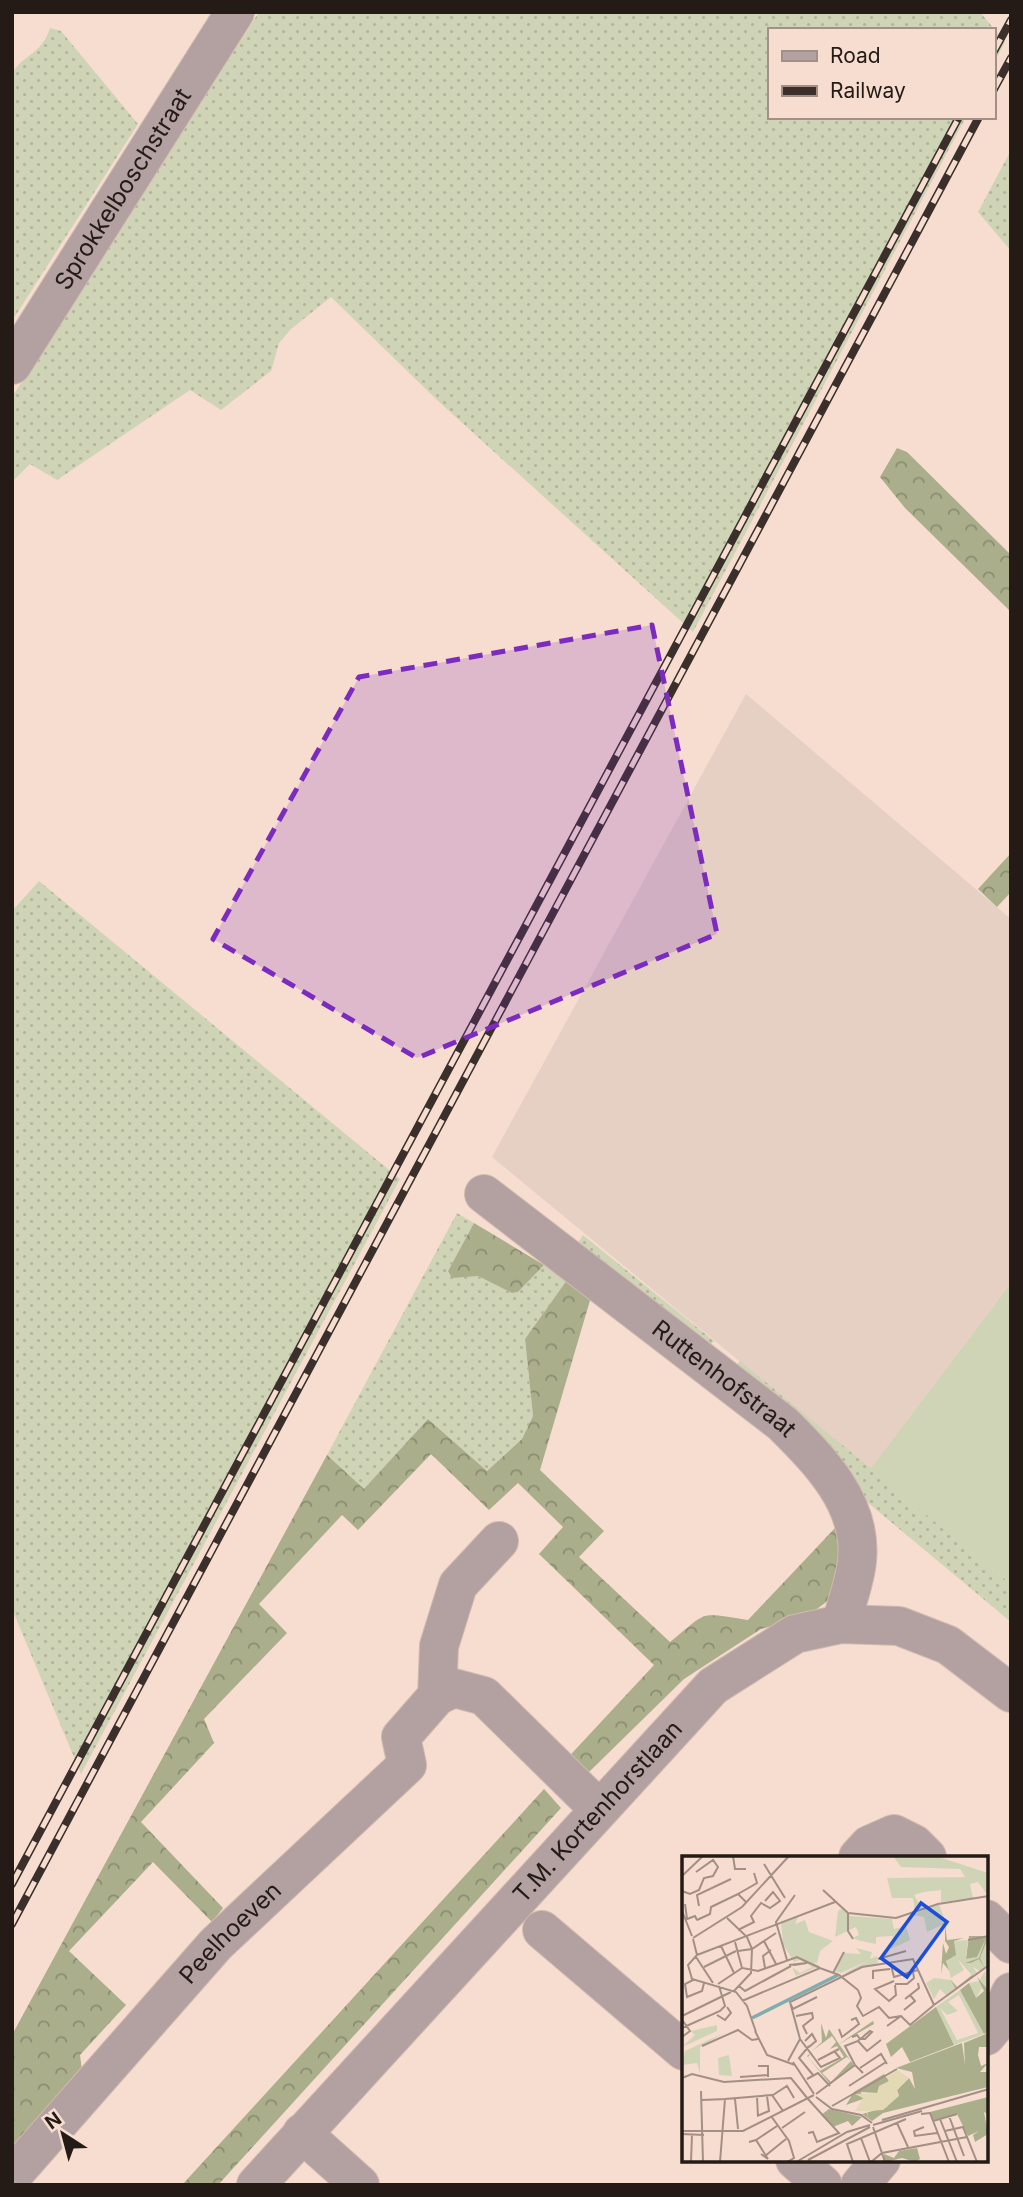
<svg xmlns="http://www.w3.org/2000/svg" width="1023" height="2197" viewBox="0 0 1023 2197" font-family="Inter,sans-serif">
	<defs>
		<pattern id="grass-dots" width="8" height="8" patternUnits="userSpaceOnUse" patternTransform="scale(1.75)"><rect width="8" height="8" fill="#d0d4b6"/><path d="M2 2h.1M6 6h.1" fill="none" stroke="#b2b59c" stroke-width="1.8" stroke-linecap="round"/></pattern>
		<pattern id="forest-crowns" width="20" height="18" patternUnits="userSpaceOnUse" patternTransform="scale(1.75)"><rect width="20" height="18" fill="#aaae8b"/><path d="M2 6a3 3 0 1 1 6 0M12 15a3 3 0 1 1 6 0" fill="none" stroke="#8a8d71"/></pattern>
	</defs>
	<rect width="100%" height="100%" fill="#f7ddcf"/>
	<path fill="#e6d0c3" d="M746,694l265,225v364l-141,186 -378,-312z"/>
	<path fill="url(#grass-dots)" d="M259,12h721l25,30 -12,23v-35h-224v87h197l-273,515 -256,-232 -106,-103 -40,32 -12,14 -8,28 -50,39 -31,-20 -133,90 -27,-16 -18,18v-85z
		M50,28l11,3 77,93 -126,197v-248c12,-19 30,-19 38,-45z
		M1011,150v101l-33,-39z
		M39,881l361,298 -319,595 -69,-165v-698z
		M457,1213l17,10 -26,48 30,5 34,17 6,-1 26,-27 23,15 -42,59 8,77 -11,23 -35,32 -59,-52 -64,71 -37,-35z
		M583,1235l131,106 -17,19 -125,-108z
		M740,1361l271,223v38l-288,-240z"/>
	<path fill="url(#forest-crowns)" d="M897,448l10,4 104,103v57l-106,-104 -25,-31z
		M1011,853v39l-14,15 -19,-18z
		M474,1223l70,42 -26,27 -6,1 -34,-17 -26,2 -4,-7z
		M567,1280l24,17 -51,173 64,61 -25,26 91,85c39,-31 26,-30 78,-22l87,-92h9l3,52 -22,23 -19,14 -45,12 -77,50 -96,94 -27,-8 93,-100 -115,-111 24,-27 -45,-44 -29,27 -58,-56 -73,76 -16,-15 -83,89 28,29 -83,86 10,24 -73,79 82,86 -11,14 -59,-60 -84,89 57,54 -46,50 2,16 -70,78v-114l315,-580 37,34 64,-70 59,52 35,-32 11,-23 -8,-77z
		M544,1789l17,19 -343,377h-36z"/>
	<path fill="#d0d4b6" d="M1011,1283v301l-141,-115z"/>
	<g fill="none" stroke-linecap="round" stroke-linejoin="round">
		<defs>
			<g id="minor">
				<path id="s1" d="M12,365l223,-353"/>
				<path id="s2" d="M484,1194l299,230c37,37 80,80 74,137 -2,21 -11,43 -16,63"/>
				<path d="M437,1696l17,-8 30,8 115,113"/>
				<path d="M858,1857l11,-12 25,-11 20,10 13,13"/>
				<path d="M986,1919l25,25"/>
				<path d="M542,1930l142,121"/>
				<path d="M986,2036l11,-13 14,-31"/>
				<path d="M302,2133l58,52"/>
				<path d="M795,2160l28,25"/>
				<path id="s3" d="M12,2176l204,-232 191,-179 -6,-28 36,-41 2,-50 19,-61 41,-44"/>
				<path id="s4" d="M256,2185l457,-499 82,-52 46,-10 58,2 49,19 63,48"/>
				<path d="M860,2185l21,-25"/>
			</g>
		</defs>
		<use href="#minor" stroke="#d1baae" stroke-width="40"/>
		<use href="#minor" stroke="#b3a0a0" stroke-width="38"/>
		<defs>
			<path id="rail" d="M993,53l18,-33
				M993,91l18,-33
				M12,1884l947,-1767
				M12,1924l967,-1807"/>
		</defs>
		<use href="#rail" stroke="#3a2f2a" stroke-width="8"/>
		<use href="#rail" stroke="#f7ddcf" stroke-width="5" stroke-dasharray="16" stroke-linecap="butt"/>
	</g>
	<path fill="#7b2cbf" fill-opacity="0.2" stroke="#7b2cbf" stroke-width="5" stroke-dasharray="14 9" stroke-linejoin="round" d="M652,625l65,309 -300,124 -204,-119 146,-262z"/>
	<g text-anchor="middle" stroke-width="5" stroke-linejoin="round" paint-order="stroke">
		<g font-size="24" fill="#241b17" stroke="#f7ddcf">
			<text dy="8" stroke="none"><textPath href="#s1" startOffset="208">Sprokkelboschstraat</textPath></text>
			<text dy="8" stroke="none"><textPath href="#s2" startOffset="303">Ruttenhofstraat</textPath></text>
			<text dy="8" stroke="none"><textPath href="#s4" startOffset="506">T.M. Kortenhorstlaan</textPath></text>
			<text dy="8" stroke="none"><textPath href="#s3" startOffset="327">Peelhoeven</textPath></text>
		</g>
	</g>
	<g transform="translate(682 1856)">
		<rect width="306" height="306" fill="#f7ddcf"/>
		<path d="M211,0h43l52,17v23l-10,-14 -8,2 3,14 -32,4v-12l-17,2 -10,3 8,14 -7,3 -2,-14h-21l-5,-20 78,-1 -5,-8 -59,-2zM257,48l7,19 -19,9 -3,-15 -13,-2zM161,52l7,8 42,3 2,10 12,-3 4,14 -19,9 2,-13 -17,1v7l-15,-3 -9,-3 7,-3 -3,-8 -21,10 3,-26zM116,61l-3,7 10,-4 4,12 24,9 -13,10 -3,12 -4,-1 6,4 -23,10 -4,-9 8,6 12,-6 -12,-7 -6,2 -11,-18 -2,-23zM304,82l-7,20 9,-19v25l-8,7 -7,-4 4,6 -4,3 -13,-16 17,-3zM174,92l16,4 -2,7 7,-3 1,7 -35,11 26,-14 -28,13 -7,-2 10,-18 17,1zM303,115l3,19 -6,-2 -6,10 -7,-15 10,-2zM252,122l17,2 5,9 -9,7 -7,-7 -6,10 -8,-16zM278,134l24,44 -30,11 -18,-38zM277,139l19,38 -21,7 -17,-32 7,7 11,-4 -10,-9zM35,169v6l-35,16 13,-12 -4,-4zM42,177l-24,14v27l-3,-11 -15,2 3,-14z" fill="#d0d4b6" fill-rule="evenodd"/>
		<path d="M263,69l2,15 17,-2 -10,3 6,18h6l3,-23h14l5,2 -8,20 4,9 -5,-8 -8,4h-6l14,-5 7,-20 -9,19 -17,3 13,16 -17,13 -6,-10 7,8 15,-12 -16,-19 -10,5 6,13 -9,-11 -2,11 2,-31 3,11 3,-7 -4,-6zM295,121l11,13v42l-4,2 -24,-44 9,-7 7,15 8,-7zM254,151l18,38 -44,17 -8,-15 -11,10 -5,-13zM191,165l1,3 -35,20 11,16 -3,-3 -25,16 9,9 20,-21 3,4 -24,19 -23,-28 5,-4 -4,5 12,14 24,-14 -7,-11 -7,3 6,-7 -4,-6 -20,15 10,-9 -1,-19 5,15 3,-9 10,15zM306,177v14h-9l-1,8 3,11 7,-3 -8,9h8v15l-105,26 -11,8 -10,-7 25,-7 3,-6 -13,6 5,-5h-7l12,-2 6,-8 6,4 -2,-6 12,-12 6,11 -3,-17 -16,-4 66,-25 3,22 -1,-22zM202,218l5,7 -11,12 -17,-1 2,7 -17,6 8,-13zM306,241v17l-4,-2 4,22 -13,8 -2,-7 6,-4 -11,5 -11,-22 -24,6 -3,-8zM147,253l33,8 -10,9 -4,-5 -15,6 -12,-12zM235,292l3,11 -5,3 -13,-4 -16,4 -2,-4v-4l10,4 5,-7z" fill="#aaae8b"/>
		<path d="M216,214l11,8 -12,12 2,6 -16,14 -16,1 2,8 -3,-8h-11l8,-13 -8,-4 22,-1 2,-7 10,-5 -3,-4z" fill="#e3d9b4"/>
		<path d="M286,84l-2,19 -7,2 5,9 -13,8 -5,-17 10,-6 -2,-14z" fill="#d0d4b6"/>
		<path d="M47,199l3,21 -13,-1 -1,-17z" fill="#d0d4b6"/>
		<path fill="none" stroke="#80adae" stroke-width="3.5" d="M70,162l86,-43"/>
		<path fill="none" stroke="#a38f85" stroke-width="2" d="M51,0l2,13h11M82,8l21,34M0,20l21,-20M141,34l25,23v18l5,8M0,35l8,3 9,-4 5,-12 9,-2 5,-9 -5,-7 -17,12M56,38l19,-11 -3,-10M3,48l2,15 8,-3 2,4M17,50l-2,-11 34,-16M0,55l10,25M166,57l48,5 42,-14 51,-8M45,62l20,19 5,12 -1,24 -17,18M15,64l13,-6 1,-7 27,-13 9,9M56,74l16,-8 -3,-6 10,-13 9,5 10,-7 -7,-9 -8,9M11,82l49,-31 47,-51M11,83l4,16 -9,10 4,14 44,13 11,14 9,26M286,84l21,-4M82,85l12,23M53,86l7,26 16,3 39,-14 23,11M39,90l13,27M56,95l14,-2 24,-16M15,99l138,-53M14,101l17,26M196,103l28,-8M105,104l-11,-38 19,-27M208,106l4,15 24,-7M107,109l18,-2 -13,2M22,111l32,-16M83,112l-2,-12 8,-6M151,117l11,-21M191,123v-8l17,-2M11,124l-8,4 2,13 15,-6 2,-8M212,125l-19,8 14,12 7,-6 -1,-10M36,128l24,-16M213,128h12l7,-6 -1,-6M57,130l6,5 46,-25M176,134l3,8 -4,8 6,10 16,-9 10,11 12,-2M223,143l14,-11 -1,-5M60,145l78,-33 19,7 19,15M109,149l2,4 24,-12M252,149l55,-40M222,154l11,-9 -5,-6M35,159l8,5 6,-7 -4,-6M0,160l49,-24M114,160l16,-3 1,5 -10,8 4,8M205,170l14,-10 9,9 24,-20M0,172l38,-17 5,-5 -6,-20M157,173l3,8 17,-13 -3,-6 -5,2M73,175l12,24 28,10M0,181l8,-6 -7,-10M170,181l5,-2 3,4h5l7,-7 -2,-1 -5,4 -2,2 -3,2 -2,2 -13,5 10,19M118,183l21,28 19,-9 -5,-6M123,185l7,-7 4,7 -7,6M176,185l9,10 14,-11M20,190l36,-16 14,10 6,-1M127,190l-10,12 14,17M136,204l21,-11M106,205l12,-22 -10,-37 72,-35 51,-8 21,46M111,206l21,32M76,210h10v11M178,212l21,-14 6,10M58,221l28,-2M0,222l10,-4 32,8 67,-4 17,21M125,223l11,-6 12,13M167,230l37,-24M19,235l2,71M134,238l39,-29 8,8M91,239l14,-9 7,12M75,240l1,21M134,241l16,12 29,6 11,8M43,243l47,-4 11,16M53,243l3,30M20,244l24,-1M150,250l65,-37M239,258l9,-1 19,49M75,260l12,-5 -2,-15M89,260l18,25 5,17 -7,4M267,260l15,40M258,263l17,43M200,264l107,-31M251,265l24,-7M215,267l11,24M191,269l49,-14M191,271l12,35M242,271l-10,4 1,5 22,-3M100,272l23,-16M0,275h61l71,-36M263,275l18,-4 14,35M126,277l5,-1 4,10 22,-9 -31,-34M0,278l22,1M179,282l9,24M74,284l21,-14M67,286l7,-2 12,19 -7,-5M83,300l21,-17M126,304l62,-33M116,305l49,-29 23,-7M9,306l1,-28M38,306l5,-63M171,306l-6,-18 59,-25M189,306l11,-9 85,-16"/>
		<path fill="#1d4ed8" fill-opacity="0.15" stroke="#1d4ed8" stroke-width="3.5" d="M239,47l26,19 -40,55 -26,-19z"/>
		<rect width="306" height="306" fill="none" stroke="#241b17" stroke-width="3.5"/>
	</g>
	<rect width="1023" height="2197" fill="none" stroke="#241b17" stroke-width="28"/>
	<rect x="768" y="28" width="228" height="91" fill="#f7ddcf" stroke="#a38f85" stroke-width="2"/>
	<rect x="782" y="51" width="35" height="10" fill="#b3a0a0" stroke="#a38f85" stroke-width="2"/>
	<text x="830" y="63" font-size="21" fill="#241b17">Road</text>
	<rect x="782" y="86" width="35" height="10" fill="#3a2f2a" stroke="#a38f85" stroke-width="2"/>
	<text x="830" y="98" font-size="21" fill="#241b17">Railway</text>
	<g transform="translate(63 2134) rotate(324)" stroke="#f7ddcf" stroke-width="5" paint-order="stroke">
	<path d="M0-5L12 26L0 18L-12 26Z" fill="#241b17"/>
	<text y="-10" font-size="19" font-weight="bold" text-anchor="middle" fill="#241b17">N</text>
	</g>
</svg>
